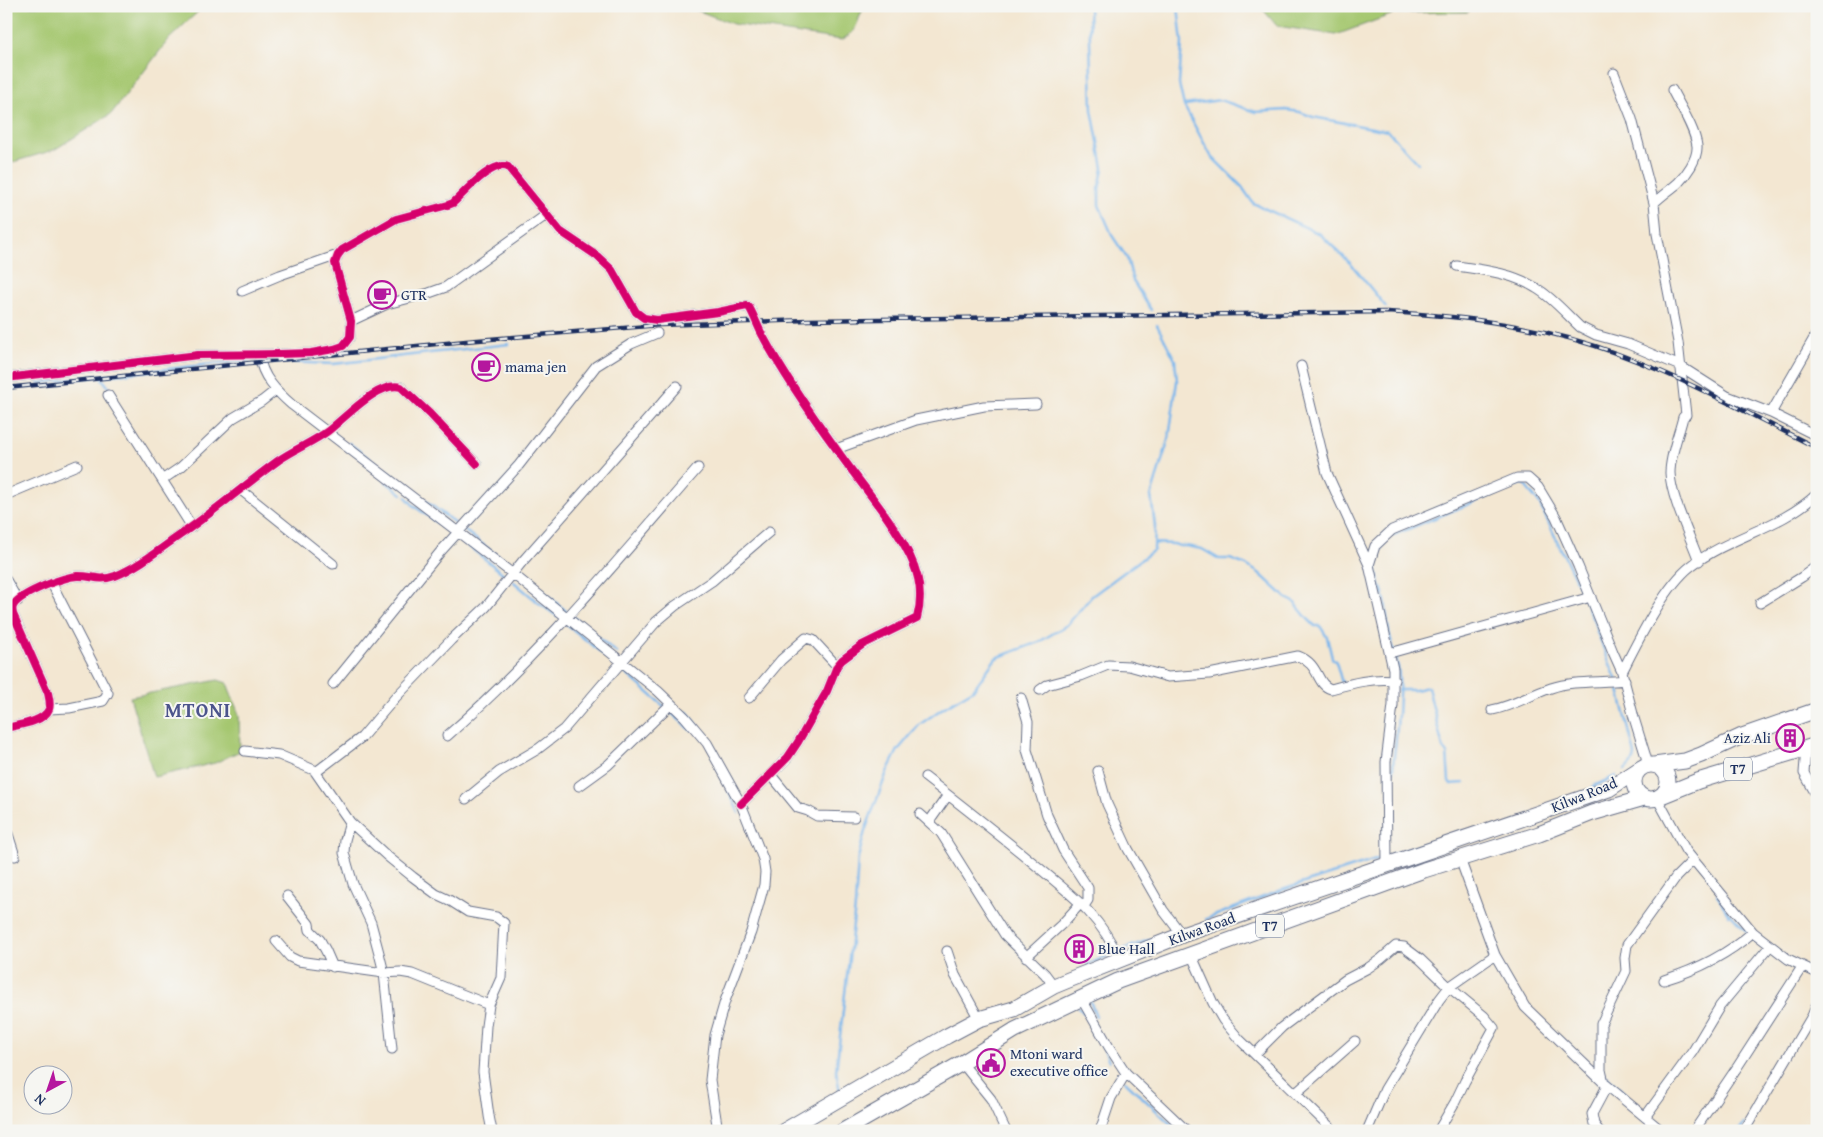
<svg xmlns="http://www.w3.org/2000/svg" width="1823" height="1137" viewBox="0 0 1823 1137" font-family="'Gentium Book Plus',serif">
	<rect width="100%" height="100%" fill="#f6f6f2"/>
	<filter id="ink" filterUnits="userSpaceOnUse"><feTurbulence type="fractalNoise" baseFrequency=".02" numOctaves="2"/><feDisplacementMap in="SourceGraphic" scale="10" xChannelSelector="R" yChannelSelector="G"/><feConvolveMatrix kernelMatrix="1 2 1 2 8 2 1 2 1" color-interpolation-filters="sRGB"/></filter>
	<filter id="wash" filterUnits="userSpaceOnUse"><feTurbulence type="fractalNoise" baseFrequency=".0096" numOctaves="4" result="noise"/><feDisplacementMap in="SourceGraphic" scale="20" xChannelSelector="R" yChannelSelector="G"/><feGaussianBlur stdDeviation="1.12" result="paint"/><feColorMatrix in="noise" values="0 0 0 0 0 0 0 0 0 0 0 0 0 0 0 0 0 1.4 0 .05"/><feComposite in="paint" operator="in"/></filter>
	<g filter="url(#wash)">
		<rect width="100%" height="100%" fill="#f3e7d2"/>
		<path fill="#a5c76f" stroke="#607b66" d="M6,6h198l-35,33 -58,75 -57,36 -48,14z
			M686,6h178l-10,25 -12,9 -109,-16z
			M1260,6h215l-7,6 -72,1 -60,22 -59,-9z
			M218,680l9,3 12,32 1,36 -25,12 -61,14 -24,-80z"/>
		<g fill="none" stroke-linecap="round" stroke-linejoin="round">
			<path stroke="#79b6ec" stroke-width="2.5" d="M1089,6l3,104 11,58 -4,21v16l14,32 14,21 6,23 18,29
				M1178,6l4,37 -3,41 5,22 27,50 31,31 11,16 67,31 31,30 35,43
				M1185,105l35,-5 36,12 30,-2 14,2 13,5 75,14 30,32
				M263,361l70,3 176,-20
				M100,376l14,18 1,5
				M38,383l212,-23
				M349,443l106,80
				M386,482l16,12
				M406,497l8,9 36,26
				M464,530l44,34
				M1391,536l122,-50 10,-3 16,20 46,96 5,15 5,9 2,9 20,49 18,74 -1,5 -9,10
				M457,537l48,38
				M1154,543l20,1 6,2h6l16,3 17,10h11l16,6 13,8 27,25 8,4 13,16 8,8h5l7,11 5,21 4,4 6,21
				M1384,543c-16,26 -4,34 1,58 2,12 2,23 5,35 3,13 9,26 9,41 1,26 -2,54 -5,80 -2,17 -1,33 -3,50
				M519,572l47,39
				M514,582l26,22 17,12
				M572,616l45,37
				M565,623l49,40
				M621,669l70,61
				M1398,690h17l13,-3 15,61 4,5 2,28 2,3 13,-1
				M687,712l12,15
				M1592,787l24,-11
				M729,792l10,21
				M1637,807h20l2,1
				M1390,855l73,-24
				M1717,895l12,20
				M1730,914l18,19
				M1206,919l76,-29 103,-33
				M1753,938l11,10
				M1768,952l13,6
				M1087,965l29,-13 36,-13
				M1090,1001l6,15
				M1814,1002l3,-7
				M1078,1007l10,10
				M1099,1037l10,24
				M1605,1075l22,21
				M1125,1081l53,50
				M840,1092l-4,-21 19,-164 3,-49 7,-27 22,-59 11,-22 21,-25 24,-17 30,-18 23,-32 43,-16 28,-17 25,-29 62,-46 1,-24 -4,-30 18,-58 8,-57 -2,-21 -18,-35
				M1188,1126l5,5
				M1739,1131l5,-8"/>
		</g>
	</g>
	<g filter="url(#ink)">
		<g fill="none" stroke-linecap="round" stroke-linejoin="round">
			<defs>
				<path id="minor" d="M1614,73l18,46 22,84 3,31 21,108 8,73 -3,2c-4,17 -13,38 -13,56 1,25 20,63 29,88
					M1654,203c7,-7 16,-13 24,-20 8,-8 20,-24 19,-37 -2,-17 -17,-40 -25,-56
					M1457,266c27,4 55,7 79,22 16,9 30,26 44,39l16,8 32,9 52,22 47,30 44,17 46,23
					M242,291l38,-16 58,-20
					M351,321l36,-17 42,-11 17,-6 100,-72
					M259,355c3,22 17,36 33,50l221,169 145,117 27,26 22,26 34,61 22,55 2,13 -1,13 -13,47 -26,69 -10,34 -5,45 8,51
					M1301,366l26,107 42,92 24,104v36l-7,57 1,102
					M6,378l192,-23 81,-1 32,-1 23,-4 9,-3 7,-9 1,-16 -16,-58 3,-8 4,-5 54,-31 52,-14 5,-2c12,-11 39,-43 55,-36l52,64 37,25 15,14 24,42 8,6 13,2 61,-8 29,-6 2,1c6,10 9,21 15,31 21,39 47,76 73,112 24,35 54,67 73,106 10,21 13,40 7,62l-55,27 -20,15 -5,6 -10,25 -29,51 -10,15 -47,47
					M108,395l84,132
					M1771,413l46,-80
					M836,449l80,-29 68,-14 52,-2
					M162,480l19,-13 52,-49 29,-17 14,-11
					M241,490l92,74
					M6,495l71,-30
					M1369,565l6,-19 17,-16 125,-52h11l10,9 18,30 22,49 35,86 9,20 12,46 12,39 1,8
					M6,580l12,21
					M1760,603l42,-26 15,-11
					M1390,653l201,-56
					M1622,672c16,-31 42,-85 69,-106 39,-30 90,-38 126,-72
					M333,684l108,-133 78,-86 77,-99 35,-22 26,-11
					M1040,690l7,-5 34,-9 27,-11 21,1 39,11 41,-3 89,-18c22,8 18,29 33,33 22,-6 40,-11 63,-9
					M749,698l32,-38 25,-22 7,2 24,26
					M1021,698l7,24 -1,28 5,16 15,49 11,24 5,11 25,38v12l-4,6
					M49,709l20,-1 34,-7 5,-8 -56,-109
					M1492,710c21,-4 38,-15 59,-22 23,-8 49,-5 74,-8
					M6,728c12,-3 38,-6 43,-19 2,-5 0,-11 -1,-16l-35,-79c-1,-5 -1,-7 2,-11 10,-11 48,-26 62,-27 15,-1 21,6 38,0 20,-8 40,-23 58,-36 37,-25 70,-54 106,-80 16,-11 34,-18 49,-29 16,-12 51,-51 73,-44l29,27 47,50
					M447,736c93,-81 170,-175 251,-268
					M1806,748l-2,25 13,23
					M245,751l34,4 35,15 36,52 37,34 26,21 23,17 13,6 19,12 28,5 8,6 -3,55 -12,27 -3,21 -3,46 6,44 3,15
					M1098,771l9,33 21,45 35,61 19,25
					M316,772l46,-35 33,-39 56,-58 35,-33 36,-45 155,-176
					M771,775l27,33 10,3 9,5 37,1
					M925,777c36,28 72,56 107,85 38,32 67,51 88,98
					M579,786l29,-21 63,-61
					M1657,798l29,53 67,81 35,27 29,14
					M466,799l33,-27 39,-23 26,-20 92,-107 19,-16 37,-25 57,-49
					M920,814l21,19 64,102 40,39 9,12
					M350,822l-5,18 -1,13 9,31 18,39 8,30 5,20 8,76
					M929,822l19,-27
					M6,828l9,28
					M1460,859l35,96 30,52 79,76 58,48
					M287,896l22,28 1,6 10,10 6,11 7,16
					M276,941l14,16 8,4 86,12 16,-1 12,2 77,31
					M947,951l8,24 24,44
					M1191,954l22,49 10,17 16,19 95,92
					M1026,957l36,-33 19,-21
					M1664,980c32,-10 64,-26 89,-48
					M1081,998l28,49 17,26 61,58
					M1255,1054l27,-27 63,-47 23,-12 13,-9 15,-13 8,1 16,12 29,28 35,29 10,12 -29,53 -10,21 -17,29
					M962,1063l29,36 15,32
					M1604,1083l-3,-13v-46l25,-53 -1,-13 2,-13 49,-68 17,-17
					M1296,1093l59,-52
					M1645,1117l48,-66 27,-45 50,-60
					M1100,1131l11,-33 15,-25
					M1367,1131l18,-42 54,-89 10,-13 46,-32
					M1599,1131l-5,-7 -2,-10 15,-28
					M1694,1131l44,-65 64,-99
					M1744,1131l68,-115 5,-12"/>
				<path id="trunk" d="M1634 782a17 17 0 1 1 34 0a17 17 0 1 1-34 0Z
					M1654,765l31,-4 16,-6 41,-19 75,-26
					M1661,796l37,-15 119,-36
					M784,1131l163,-95 32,-17 35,-10 40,-23 17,-7 111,-44 427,-146 29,-19
					M843,1131l119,-68 53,-33 103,-49 306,-111 115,-36 53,-21 52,-15"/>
			</defs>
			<use href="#minor" stroke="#676f87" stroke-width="11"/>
			<use href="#trunk" stroke="#676f87" stroke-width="17"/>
			<use href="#minor" stroke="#fff" stroke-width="9"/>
			<use href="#trunk" stroke="#fff" stroke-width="15"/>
			<defs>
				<path id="rail" d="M6,388l460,-47 194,-16 148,-5 579,-8c78,4 157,14 231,42 68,25 133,61 199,94"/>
			</defs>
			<use href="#rail" stroke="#1b2f5e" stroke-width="4.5"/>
			<use href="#rail" stroke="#f6f6f2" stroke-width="2.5" stroke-dasharray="8" stroke-linecap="butt"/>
			<defs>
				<path id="cycleway" d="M6,378l192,-23 81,-1 32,-1 23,-4 9,-3 7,-9 1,-16 -16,-58 3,-8 4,-5 54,-31 52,-14 5,-2c12,-11 39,-43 55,-36l52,64 37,25 15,14 24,42 8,6 13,2 61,-8 29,-6 2,1c6,10 9,21 15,31 21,39 47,76 73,112 24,35 54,67 73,106 10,21 13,40 7,62l-55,27 -20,15 -5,6 -10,25 -29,51 -10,15 -47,47
					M6,728c12,-3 38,-6 43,-19 2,-5 0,-11 -1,-16l-35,-79c-1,-5 -1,-7 2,-11 10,-11 48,-26 62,-27 15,-1 21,6 38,0 20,-8 40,-23 58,-36 37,-25 70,-54 106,-80 16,-11 34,-18 49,-29 16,-12 51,-51 73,-44l29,27 47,50"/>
			</defs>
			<use href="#cycleway" stroke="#f6f6f2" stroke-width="11"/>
			<use href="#cycleway" stroke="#d6006c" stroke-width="8"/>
		</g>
	</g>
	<defs>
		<symbol id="cafe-ring" viewBox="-11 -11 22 22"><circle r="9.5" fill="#f6f6f2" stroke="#b5179e" stroke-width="1.5"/><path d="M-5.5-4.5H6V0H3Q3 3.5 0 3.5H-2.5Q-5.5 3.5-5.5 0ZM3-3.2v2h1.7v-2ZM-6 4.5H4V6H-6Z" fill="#b5179e"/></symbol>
		<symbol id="building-ring" viewBox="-11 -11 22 22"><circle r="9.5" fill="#f6f6f2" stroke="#b5179e" stroke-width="1.5"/><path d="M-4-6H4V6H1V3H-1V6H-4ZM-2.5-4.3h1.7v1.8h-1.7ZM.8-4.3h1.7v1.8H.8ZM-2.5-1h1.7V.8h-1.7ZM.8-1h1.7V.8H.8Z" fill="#b5179e"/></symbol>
		<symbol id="civic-ring" viewBox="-11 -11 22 22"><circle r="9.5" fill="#f6f6f2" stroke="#b5179e" stroke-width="1.5"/><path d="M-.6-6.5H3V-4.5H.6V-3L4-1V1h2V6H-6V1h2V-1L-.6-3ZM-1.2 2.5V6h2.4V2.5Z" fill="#b5179e"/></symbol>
	</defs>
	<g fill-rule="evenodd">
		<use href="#cafe-ring" x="366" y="279" width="32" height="32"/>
		<use href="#cafe-ring" x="470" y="351" width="32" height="32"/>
		<use href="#building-ring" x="1774" y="722" width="32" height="32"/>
		<use href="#building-ring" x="1063" y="933" width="32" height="32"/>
		<use href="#civic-ring" x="975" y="1047" width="32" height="32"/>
	</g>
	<g text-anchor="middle" stroke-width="4" stroke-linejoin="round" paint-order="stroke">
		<g fill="#f6f6f2" stroke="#5d6b8a" stroke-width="1">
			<rect x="1724" y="757.5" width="28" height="23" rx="4"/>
			<rect x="1256" y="914.5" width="28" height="23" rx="4"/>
		</g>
		<g font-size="14" font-weight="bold" fill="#1b2f5e">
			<text x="1738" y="774">T7</text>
			<text x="1270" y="931">T7</text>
		</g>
		<g font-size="15" fill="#1b2f5e" stroke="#f6f6f2" text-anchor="start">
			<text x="401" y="300">GTR</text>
			<text x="505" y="372">mama jen</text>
			<text x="1771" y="743" text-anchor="end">Aziz Ali</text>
			<text x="1098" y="954">Blue Hall</text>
			<text x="1010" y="1059">Mtoni ward<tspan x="1010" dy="17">executive office</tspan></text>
		</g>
		<g font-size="15" fill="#1b2f5e" stroke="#f6f6f2">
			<text transform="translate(1584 795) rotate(-22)" y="5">Kilwa Road</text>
			<text transform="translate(1202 929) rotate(-20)" y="5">Kilwa Road</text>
		</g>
		<g font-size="20" font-weight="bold" letter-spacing="1" fill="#4c548c" stroke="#f6f6f2">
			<text x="198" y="717">MTONI</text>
		</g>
	</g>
	<rect width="1823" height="1137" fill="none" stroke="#f6f6f2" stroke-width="25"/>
	<g transform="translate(48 1090) rotate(220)"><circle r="24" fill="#f6f6f2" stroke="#9ea6b7"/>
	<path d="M0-4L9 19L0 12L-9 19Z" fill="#b5179e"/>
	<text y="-8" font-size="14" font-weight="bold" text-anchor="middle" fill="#1b2f5e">N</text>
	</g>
</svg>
